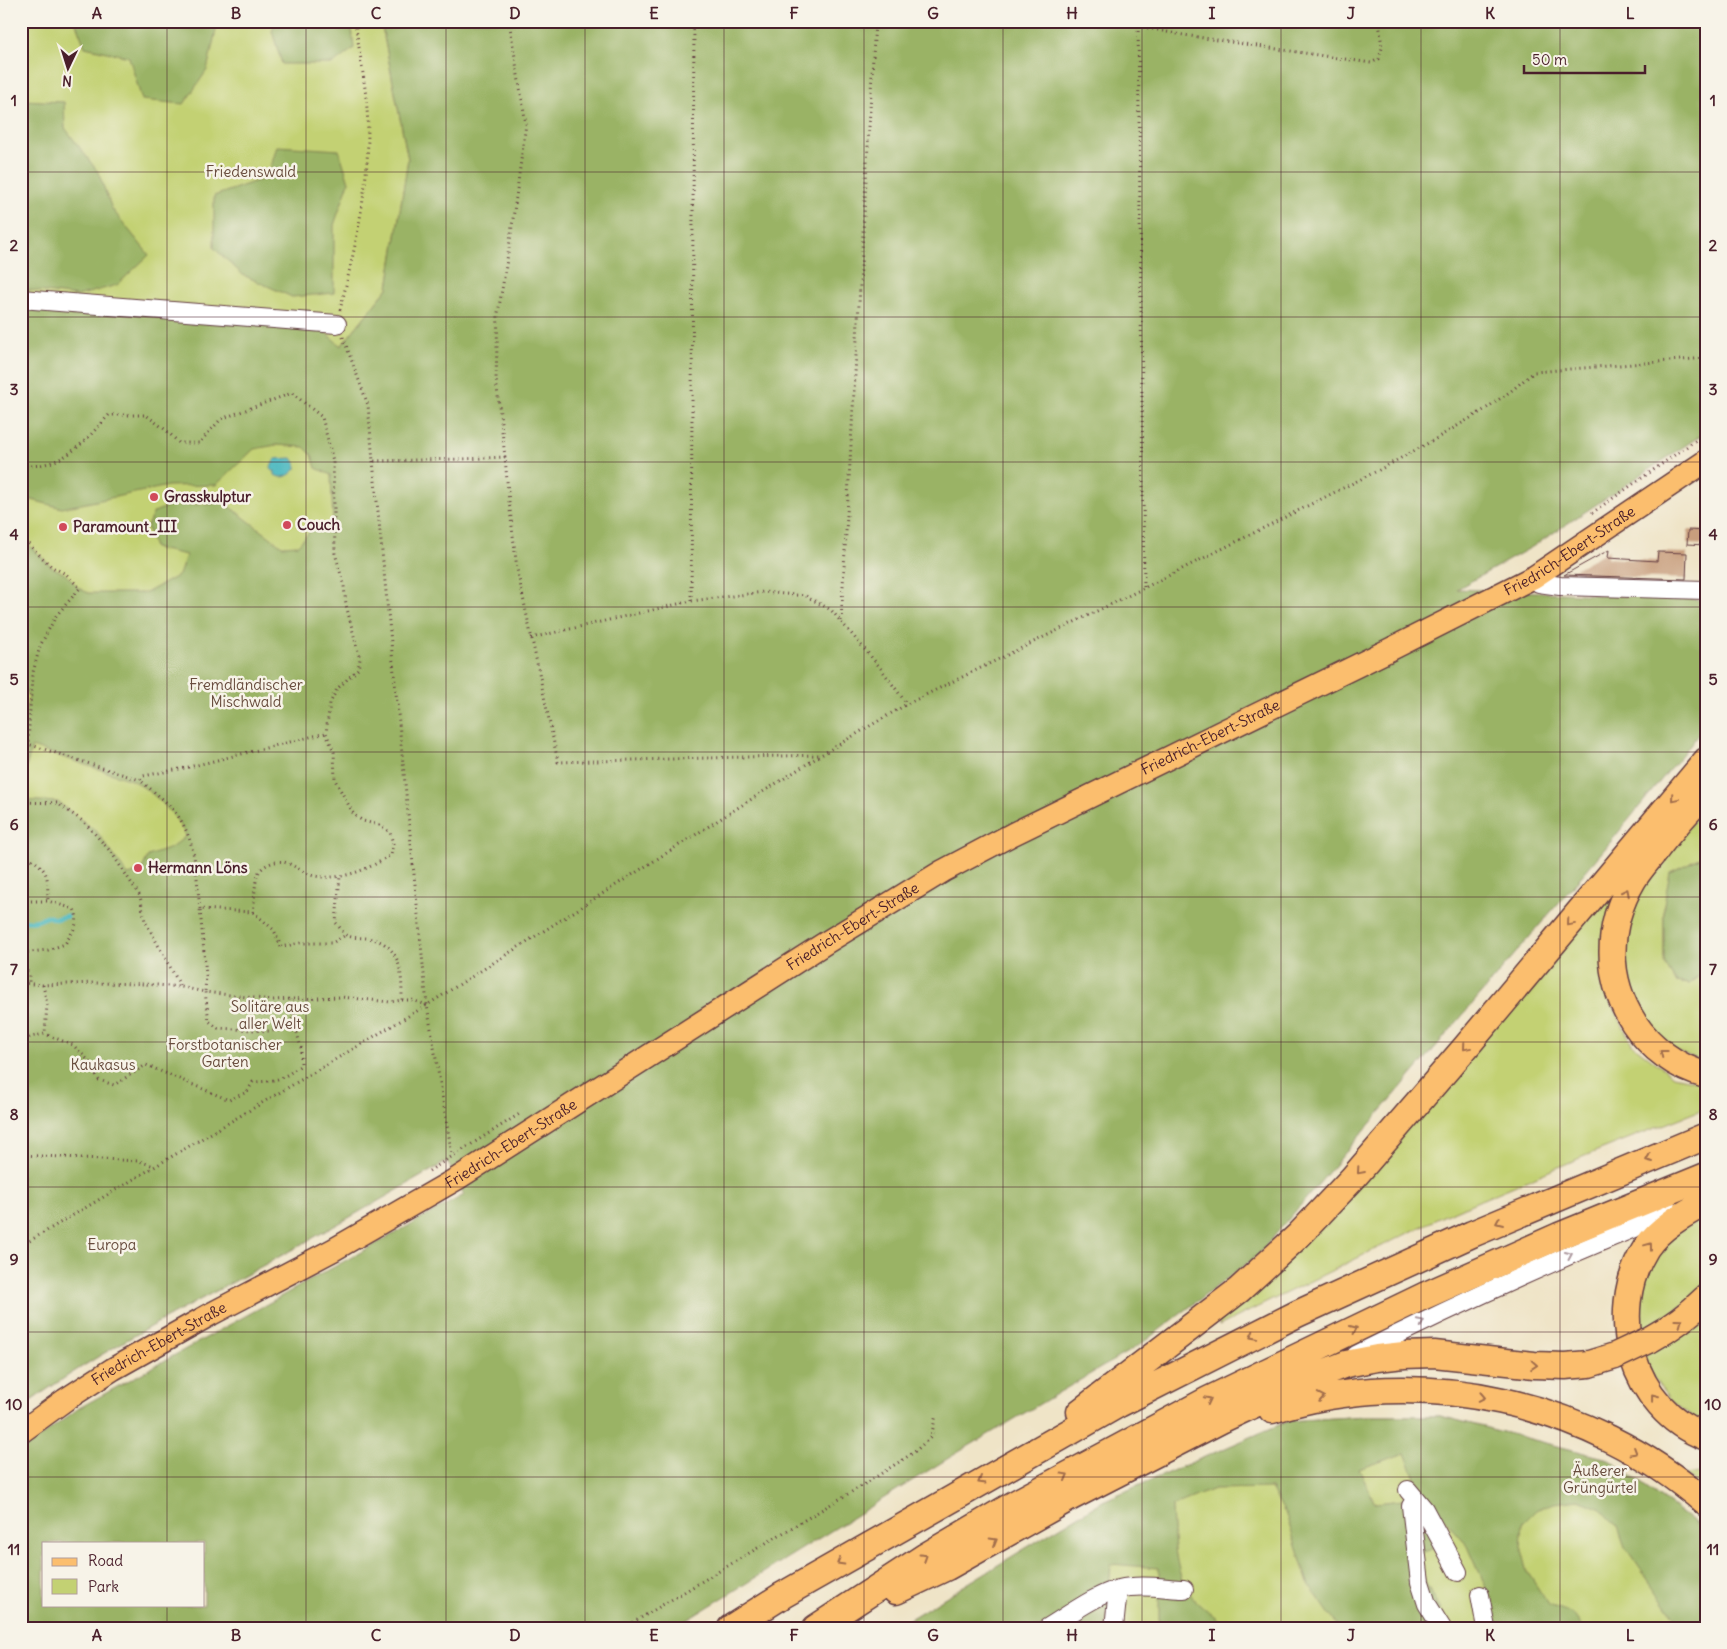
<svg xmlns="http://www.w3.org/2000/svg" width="1727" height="1649" viewBox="0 0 1727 1649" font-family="Delius,sans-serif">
	<rect width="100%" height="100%" fill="#f7f3e8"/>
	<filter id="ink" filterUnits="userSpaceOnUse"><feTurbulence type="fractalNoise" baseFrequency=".02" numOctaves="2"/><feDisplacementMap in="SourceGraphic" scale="10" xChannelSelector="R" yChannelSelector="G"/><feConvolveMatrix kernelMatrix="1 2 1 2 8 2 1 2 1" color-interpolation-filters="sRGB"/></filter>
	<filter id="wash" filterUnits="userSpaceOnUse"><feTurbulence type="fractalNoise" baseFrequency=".0096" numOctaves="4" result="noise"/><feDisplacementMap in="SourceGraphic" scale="20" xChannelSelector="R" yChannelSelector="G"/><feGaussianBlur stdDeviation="1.12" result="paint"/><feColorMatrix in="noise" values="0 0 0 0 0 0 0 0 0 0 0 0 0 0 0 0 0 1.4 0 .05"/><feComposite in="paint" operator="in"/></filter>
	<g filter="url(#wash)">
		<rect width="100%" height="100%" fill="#efe4c7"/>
		<path fill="#c3d173" stroke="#86784f" d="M21,21h360l27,138 -20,129 -47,58 107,815c-72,41 -143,82 -215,121 -73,39 -146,77 -212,126z
			M1706,805v50l-16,7 -26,42v58l12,20 13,2 17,-14v93l-36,-15 -23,-28 -24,-51 -1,-35 14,-42z
			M1616,884l-10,108 26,52 41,32 33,7v25l-119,47 -144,61 -224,110v-6z
			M1706,1215v67l-17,19 -51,35 3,-54 24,-42z
			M1706,1314v111l-35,-23 -18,-25 -11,-23z
			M1366,1416h74l168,43 98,72v97h-811l208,-127 185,-80z
			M1699,1473l7,3v16l-21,-17z"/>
		<path fill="#9ab365" stroke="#726948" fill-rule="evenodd" d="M75,21h143l-11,49 -23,34 -42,-4 -13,-43 -44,-10z
			M276,21h75l3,27 -21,16h-51l-10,-33z
			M381,21h1325v411l-174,115 -75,42 81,3 168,8v125l-98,120 -350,410 -117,89 -189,112 -278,172h-653v-177l58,-43 385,-213 -17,-34c-71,42 -142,82 -214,121 -73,39 -146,77 -212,126v-608l37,2 39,30 31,43 13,-4 7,-15 23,-8 15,-12c-11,-23 -33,-45 -55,-56l-99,-33 -11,38v-57l8,-31 -8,-14v-145l31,29 13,7 14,14 9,5h58l33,-18 7,-20 -32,-7 -7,-22 7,-14 18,-7 39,-1 11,-3 60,45 16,-1 14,-16 21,-4 -2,-50 -15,-7 -4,-13 -8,-8 -28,-2 -22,4 -38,36 -48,1 -106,22 -41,-11v-194l299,25 21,18 47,-58 20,-129zM44,1543h160v62h-160z
			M21,100l43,2 1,26 33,44 14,37 37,46 -32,30 -40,11 -56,-7v-87l8,-11 -8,-7z
			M277,146l62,4 10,32 -15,43v68l-42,4 -49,-22 -29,-27v-52l54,-19z
			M1706,855v115l-17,14 -13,-2 -12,-20v-58l6,-32z
			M1366,1416h74l168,43 98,72v97h-24l-57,-81 -7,-20 -17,-18 -22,-9 -25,3 -18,7 -13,13 -2,23 7,27 21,32 24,9 10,14h-89l-6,-36 -21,-48 -45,-49 -17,-42 -46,16 16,34 38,-4 25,48 -17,6 -3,17 22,38 9,20h-110l-31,-45 -22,-68 -15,-27 -57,1 -42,17c1,24 2,51 10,74 6,17 24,29 37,40l1,8h-61v-60l-48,-4 -5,64h-211l208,-127 185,-80z"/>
		<path fill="#49b8c0" stroke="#4a6c76" d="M292,458l4,6v5c-6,6 -13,11 -21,6v-4h-3l-1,-4 4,-8z"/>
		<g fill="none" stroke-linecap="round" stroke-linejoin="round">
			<path stroke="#49b8c0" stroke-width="5" d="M21,920c11,2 16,2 26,-4l8,3 12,-3"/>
		</g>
		<g id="blocks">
			<path fill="#c89e7d" d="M1688,530l18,1v14l-19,-1z
				M1609,550l-1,8 49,3 1,-9 29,1 -1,26 -122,-4z"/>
		</g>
	</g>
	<g filter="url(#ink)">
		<use href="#blocks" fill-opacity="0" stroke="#633d42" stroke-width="1"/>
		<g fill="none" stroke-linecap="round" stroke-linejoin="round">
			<defs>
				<path id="minor" d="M21,299l316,25
					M1534,577l5,6 21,3 146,4
					M1356,1355c104,-52 209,-100 318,-143
					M1408,1490l16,19 34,63
					M1411,1506l9,76 7,22 15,24
					M1480,1595l6,33
					M1047,1628c20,-12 50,-34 72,-39 20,-5 44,-1 65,0
					M1114,1628l4,-39"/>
				<g id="major">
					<path id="s1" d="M21,1432l44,-32 48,-31 98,-55 122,-64 125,-72 369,-236 116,-71 70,-37 374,-183 147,-74 172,-116"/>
				</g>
				<path id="highway" d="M1706,793c-17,16 -33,35 -48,54 -8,11 -18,21 -25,33 -27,46 -28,98 1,143 16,24 43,45 72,52
					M1706,1202c-22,12 -46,25 -60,46 -41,65 -14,162 60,189
					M1649,1340c22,-12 39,-24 57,-42
					M1272,1410c149,-47 317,-9 434,93
					M1080,1412l159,-122 60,-55 53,-56 113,-131 241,-287
					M896,1591l51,-24 124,-70 154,-79 90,-42 31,-12 31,-6 27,-3 30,-1 100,11 31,1 24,-2 26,-8
					M731,1628l52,-33 336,-191 178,-90 175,-80 234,-98
					M816,1628l110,-72 92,-54 190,-102 216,-104 135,-60 147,-60"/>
			</defs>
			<use href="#minor" stroke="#633d42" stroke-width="20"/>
			<use href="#major" stroke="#633d42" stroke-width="25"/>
			<use href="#highway" stroke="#633d42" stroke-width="29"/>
			<path stroke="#633d42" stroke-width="3" stroke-dasharray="1 4" stroke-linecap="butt" d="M1103,21l35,5 39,8 194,29 8,-4 3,-11 -3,-27
				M1138,21l6,567
				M1703,21l3,35
				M340,310c16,-65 32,-134 27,-201 -2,-29 -8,-59 -12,-88
				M343,337l25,68 5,56 89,-2 43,-2 3,36 9,76 41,193 262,-7
				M505,457l-9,-78 2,-66 11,-65 17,-124 -17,-103
				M373,461l54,544 25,150
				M21,466c43,2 61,-22 88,-51h37l21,16 12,12h20l22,-24 71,-26 30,24 11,44 2,92 9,33 2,19 14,54 -2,10 -21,20 -7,14 -4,30 8,19 1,28 19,35 9,6 16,4 11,7 3,12 -2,11c-22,14 -49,26 -76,21 -11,-2 -20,-11 -31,-14 -9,-2 -22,3 -26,12 -4,9 -3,27 -5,38l-53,-3 6,66 -1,17 -24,-5 -37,-3 -50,-1 -51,2 -22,-2
				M1592,513l114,-80
				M21,537l31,30 14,7 14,14 -24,28 -16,30 -8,30 -4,68 -7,35
				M691,601l3,-580
				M841,621l34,-600
				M531,638l160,-37 73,-9 42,4 25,14 48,56 28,38
				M21,692h10
				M21,743l7,1 112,36
				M21,802l36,1 27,19 27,30 29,44 5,25 36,66
				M21,820v6
				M21,849c3,5 7,8 12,11 18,13 14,21 15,41
				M21,901h27l26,8c7,14 -2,23 -9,35l-17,6 -27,3
				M200,909c-4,-34 -3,-69 -25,-97 -9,-12 -24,-22 -35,-32l3,-4 42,-8 141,-35
				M253,912l21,18 7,17 19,-4h32l14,-8
				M26,952l-2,14 5,8v9
				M43,985l4,19 -2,30
				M402,1000h10l15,5
				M289,1029l5,-15 -4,-14
				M21,1044l9,-7 15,-3 28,11 15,15 11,20 15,5 32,-20 83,35 18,-8 6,-10c23,-1 29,-2 48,-17v-17l-4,-15 -8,-4 -20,2 -51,-3 -9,-7 -4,-29 67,8 69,-3 49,5 12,-2c0,-24 0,-53 -29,-61 -8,-2 -20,0 -27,-4 -3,-2 -7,-9 -10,-12l4,-47
				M21,1155l118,6 15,5
				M429,1171l92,-58
				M21,1246l406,-241 394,-250 86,-51 237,-116 235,-118 53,-29 52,-31 27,-19 23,-19 172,-14
				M624,1628l244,-146 45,-29 18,-16 5,-22"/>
			<use href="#minor" stroke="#fff" stroke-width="18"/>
			<use href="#major" stroke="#fbbe6e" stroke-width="22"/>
			<use href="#highway" stroke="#fbbe6e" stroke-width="26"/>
			<defs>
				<path id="highway-bridge" d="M1615,1356l34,-16"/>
			</defs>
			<use href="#highway-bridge" stroke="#633d42" stroke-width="29" stroke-linecap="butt"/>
			<use href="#highway-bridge" stroke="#fbbe6e" stroke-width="26"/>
		</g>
		<defs><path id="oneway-chevron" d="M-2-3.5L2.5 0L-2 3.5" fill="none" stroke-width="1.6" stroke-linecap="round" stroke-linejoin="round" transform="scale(1.25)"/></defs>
		<g stroke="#a26e4c">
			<use href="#oneway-chevron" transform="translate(1674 798) rotate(130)"/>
			<use href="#oneway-chevron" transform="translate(1626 892) rotate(-63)"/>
			<use href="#oneway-chevron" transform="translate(1570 923) rotate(130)"/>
			<use href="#oneway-chevron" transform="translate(1466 1047) rotate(130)"/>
			<use href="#oneway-chevron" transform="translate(1663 1053) rotate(-142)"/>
			<use href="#oneway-chevron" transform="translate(1649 1159) rotate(157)"/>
			<use href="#oneway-chevron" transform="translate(1360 1171) rotate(131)"/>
			<use href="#oneway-chevron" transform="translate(1499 1222) rotate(157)"/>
			<use href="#oneway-chevron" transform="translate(1649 1246) rotate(-53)"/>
			<use href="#oneway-chevron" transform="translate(1679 1322) rotate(-36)"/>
			<use href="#oneway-chevron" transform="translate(1354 1329) rotate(-25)"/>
			<use href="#oneway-chevron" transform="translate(1253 1336) rotate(153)"/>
			<use href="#oneway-chevron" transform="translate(1534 1365) rotate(4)"/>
			<use href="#oneway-chevron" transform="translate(1321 1397) rotate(-10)"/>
			<use href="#oneway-chevron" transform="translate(1482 1397) rotate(11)"/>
			<use href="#oneway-chevron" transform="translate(1654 1397) rotate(-128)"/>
			<use href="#oneway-chevron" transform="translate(1208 1400) rotate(-27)"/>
			<use href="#oneway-chevron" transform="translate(1634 1452) rotate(31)"/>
			<use href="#oneway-chevron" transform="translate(1065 1476) rotate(-29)"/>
			<use href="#oneway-chevron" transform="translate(981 1481) rotate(150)"/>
			<use href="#oneway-chevron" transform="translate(994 1541) rotate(-30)"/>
			<use href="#oneway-chevron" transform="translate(924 1557) rotate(-32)"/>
			<use href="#oneway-chevron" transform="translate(840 1562) rotate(150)"/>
		</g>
		<g stroke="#ae9aa0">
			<use href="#oneway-chevron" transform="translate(1569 1255) rotate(-24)"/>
			<use href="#oneway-chevron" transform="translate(1421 1322) rotate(-26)"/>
		</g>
	</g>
	<path fill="none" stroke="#4a1f2b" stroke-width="1" stroke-opacity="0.55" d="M167,21v1522M306,21v1607M446,21v1607M585,21v1607M724,21v1607M864,21v1607M1003,21v1607M1142,21v1607M1281,21v1607M1421,21v1607M1560,21v1607M21,172h1685M21,317h1685M21,462h1685M21,607h1685M21,752h1685M21,897h1685M21,1042h1685M21,1187h1685M21,1332h1685M21,1477h1685M167,1605v23"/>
	<g fill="#d1495b" stroke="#f7f3e8" stroke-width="2">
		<circle cx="154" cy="497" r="5"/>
		<circle cx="287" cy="525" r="5"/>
		<circle cx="63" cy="527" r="5"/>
		<circle cx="138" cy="868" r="5"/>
	</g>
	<g text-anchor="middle" stroke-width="5" stroke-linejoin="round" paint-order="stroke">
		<g font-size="15" fill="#684c3d" stroke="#f7f3e8">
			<text x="251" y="177">Friedenswald</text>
			<text x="246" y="690">Fremdländischer<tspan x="246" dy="17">Mischwald</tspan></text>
			<text x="270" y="1012">Solitäre aus<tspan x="270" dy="17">aller Welt</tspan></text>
			<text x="225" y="1050">Forstbotanischer<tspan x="225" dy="17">Garten</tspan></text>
			<text x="103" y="1070">Kaukasus</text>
			<text x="112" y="1250">Europa</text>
			<text x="1600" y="1476">Äußerer<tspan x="1600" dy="17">Grüngürtel</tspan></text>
		</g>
		<g font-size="15" font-weight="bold" fill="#4a1f2b" stroke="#f7f3e8" text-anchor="start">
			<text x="164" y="502">Grasskulptur</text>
			<text x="297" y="530">Couch</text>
			<text x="73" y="532">Paramount_III</text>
			<text x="148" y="873">Hermann Löns</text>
		</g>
		<g font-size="15" fill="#4a1f2b" stroke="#f7f3e8">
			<text dy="5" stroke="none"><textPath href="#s1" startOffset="1784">Friedrich-Ebert-Straße</textPath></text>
			<text dy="5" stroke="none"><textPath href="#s1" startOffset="1379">Friedrich-Ebert-Straße</textPath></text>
			<text dy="5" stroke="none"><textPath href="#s1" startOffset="974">Friedrich-Ebert-Straße</textPath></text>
			<text dy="5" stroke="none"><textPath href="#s1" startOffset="569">Friedrich-Ebert-Straße</textPath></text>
			<text dy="5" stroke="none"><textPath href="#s1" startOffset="164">Friedrich-Ebert-Straße</textPath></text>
		</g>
	</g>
	<rect width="1727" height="1649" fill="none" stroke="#f7f3e8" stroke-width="55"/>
	<rect x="42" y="1542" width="162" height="65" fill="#f7f3e8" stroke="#b29e9c"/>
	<rect x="52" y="1558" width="25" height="8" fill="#fbbe6e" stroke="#b29e9c"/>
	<text x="88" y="1566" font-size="15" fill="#4a1f2b">Road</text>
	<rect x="52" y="1579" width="25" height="15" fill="#c3d173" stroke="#b29e9c"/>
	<text x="88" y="1592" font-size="15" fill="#4a1f2b">Park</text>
	<g transform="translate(68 68) rotate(184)" stroke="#f7f3e8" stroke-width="4" paint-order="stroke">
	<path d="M0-4L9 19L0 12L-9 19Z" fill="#4a1f2b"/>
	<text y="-8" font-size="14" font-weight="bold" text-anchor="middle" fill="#4a1f2b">N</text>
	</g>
	<path d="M1524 65v8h121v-8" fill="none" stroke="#4a1f2b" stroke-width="2.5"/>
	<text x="1532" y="65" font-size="15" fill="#4a1f2b" stroke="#f7f3e8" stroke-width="4" paint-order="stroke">50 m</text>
	<rect x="28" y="28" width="1672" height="1594" fill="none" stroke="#4a1f2b" stroke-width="2"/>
	<g font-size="16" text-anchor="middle" font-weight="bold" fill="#4a1f2b">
		<text x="97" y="19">A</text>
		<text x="236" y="19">B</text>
		<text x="376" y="19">C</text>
		<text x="515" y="19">D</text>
		<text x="654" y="19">E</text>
		<text x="794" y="19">F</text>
		<text x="933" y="19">G</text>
		<text x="1072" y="19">H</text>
		<text x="1212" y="19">I</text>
		<text x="1351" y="19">J</text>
		<text x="1490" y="19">K</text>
		<text x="1630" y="19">L</text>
		<text x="14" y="106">1</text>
		<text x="1713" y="106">1</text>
		<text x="14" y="251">2</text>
		<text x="1713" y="251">2</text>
		<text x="14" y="395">3</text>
		<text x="1713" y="395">3</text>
		<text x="14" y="540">4</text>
		<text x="1713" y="540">4</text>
		<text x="14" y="685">5</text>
		<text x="1713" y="685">5</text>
		<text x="14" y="830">6</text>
		<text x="1713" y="830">6</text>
		<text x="14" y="975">7</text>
		<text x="1713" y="975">7</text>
		<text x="14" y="1120">8</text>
		<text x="1713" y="1120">8</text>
		<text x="14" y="1265">9</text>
		<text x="1713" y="1265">9</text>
		<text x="14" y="1410">10</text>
		<text x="1713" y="1410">10</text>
		<text x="14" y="1555">11</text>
		<text x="1713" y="1555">11</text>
		<text x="97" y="1641">A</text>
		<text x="236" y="1641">B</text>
		<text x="376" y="1641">C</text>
		<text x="515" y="1641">D</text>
		<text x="654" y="1641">E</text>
		<text x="794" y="1641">F</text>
		<text x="933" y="1641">G</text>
		<text x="1072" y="1641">H</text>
		<text x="1212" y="1641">I</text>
		<text x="1351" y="1641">J</text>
		<text x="1490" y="1641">K</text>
		<text x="1630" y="1641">L</text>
	</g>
</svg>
